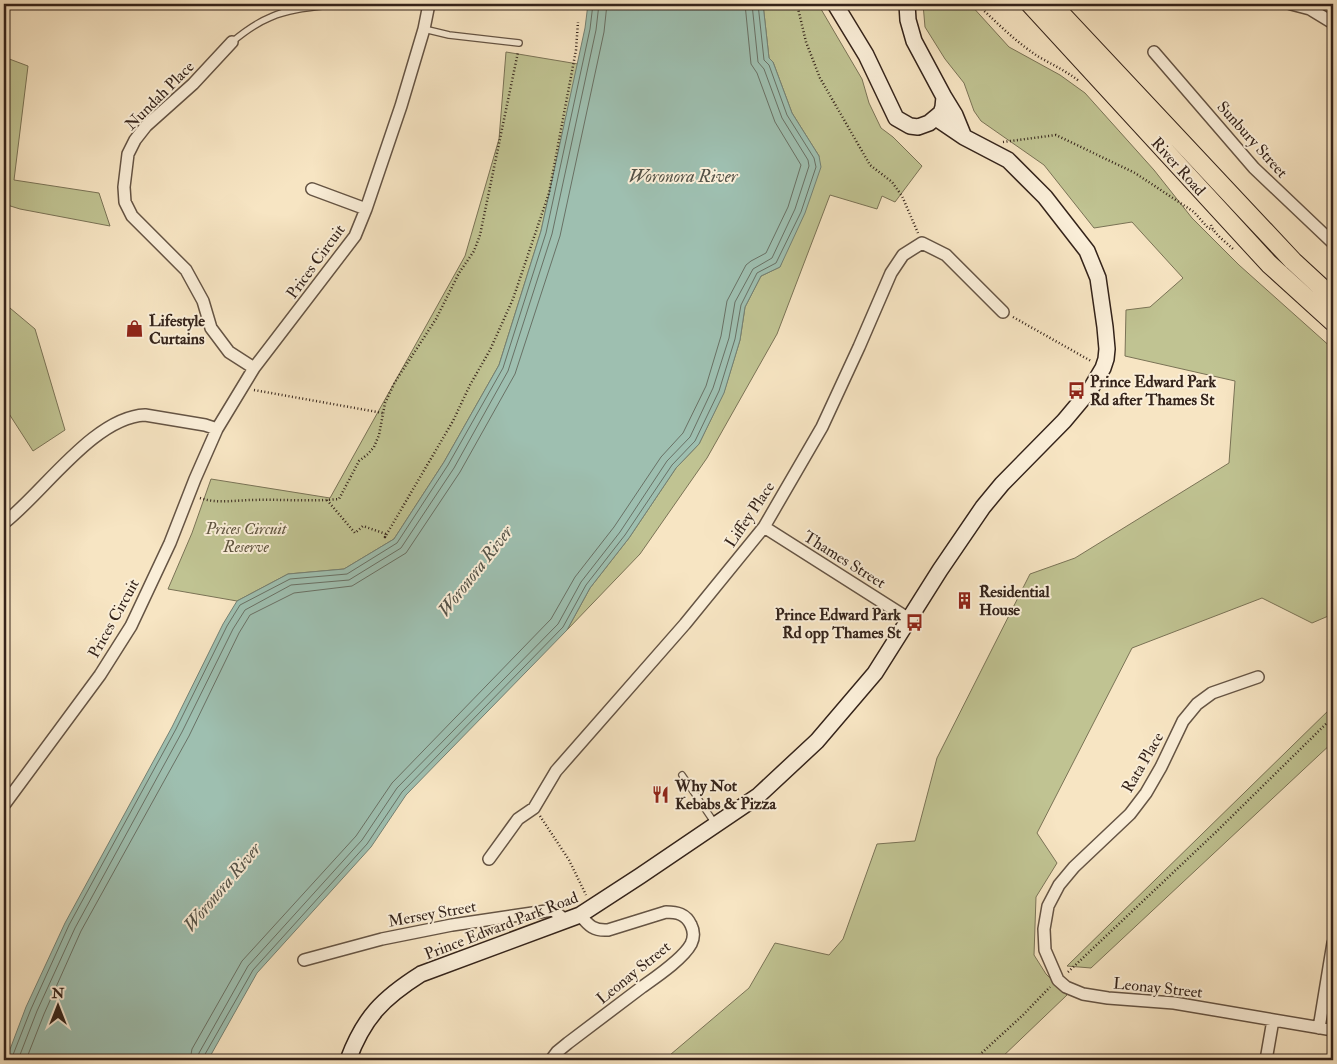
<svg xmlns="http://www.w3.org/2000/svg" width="1337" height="1064" viewBox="0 0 1337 1064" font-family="'IM FELL Double Pica',serif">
	<rect width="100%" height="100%" fill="#f7e5c3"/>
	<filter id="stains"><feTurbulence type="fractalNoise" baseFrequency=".004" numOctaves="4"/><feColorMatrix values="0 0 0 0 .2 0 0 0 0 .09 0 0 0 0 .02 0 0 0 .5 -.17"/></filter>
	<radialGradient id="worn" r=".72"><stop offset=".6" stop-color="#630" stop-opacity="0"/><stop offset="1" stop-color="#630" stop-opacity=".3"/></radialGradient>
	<path fill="#c0c392" stroke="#7a7356" d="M763,4h55l44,75 7,24 12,25 12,9 29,29 -27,36 -13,-6 -5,13 -47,-14 -53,139 -70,124 -67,96 -73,76 23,-42 39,-50 47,-70 23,-24 25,-52 16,-52 5,-33 16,-31 19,-9 39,-111 -27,-43 -19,-51 -4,-4z
		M923,4h47l39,43 51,28 25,18 69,77 38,48 47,47 94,84v265l-21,9 -50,-25 -130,50 -95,185 20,30 -21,34 -2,58 12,19 21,21 -68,65h-335l85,-72 26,-45 54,12 14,-16 34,-95 38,-3 22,-83 93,-184 45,-16 154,-95 6,-82 -110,-25 1,-46 24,-3 33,-29 -51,-56 -38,6 -50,-63 -63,-44 -7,-10 -10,-28 -19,-24 -20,-32z
		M506,52l72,12 -37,167 -42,134 -55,97 -50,77 -50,30 -56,5 -51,27 -69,-12 24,-56 19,-54 119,19 135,-242 34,-117z
		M4,57l24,9 -14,114 85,13 11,33 -90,-17 -16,-5z
		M4,303l31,26 30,101 -32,21 -29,-45z
		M1333,706v36l-242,226 -24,-2z"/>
	<path fill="#9ebfb0" stroke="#748174" d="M588,4h175l6,54 4,4 19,51 27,43 2,11 -16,46 -25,54 -19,9 -16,31 -5,33 -16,53 -25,51 -23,24 -47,70 -39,50 -23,42 -161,165 -35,52 -114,126 -49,87h-202l20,-53 39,-84 107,-196 51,-103 14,-23 51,-27 56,-5 50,-30 50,-77 55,-97 42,-134 44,-203z"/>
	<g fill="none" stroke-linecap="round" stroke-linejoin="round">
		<path stroke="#697165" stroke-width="1" d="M11,1060l20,-51 38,-84 107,-196 51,-103 13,-21 50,-26 57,-5 50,-31 51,-78 55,-97 43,-135 44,-204 3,-25
			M18,1060l19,-49 38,-83 107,-196 51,-103 12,-19 46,-25 58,-5 52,-32 53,-80 54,-97 44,-137 44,-204 3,-26
			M26,1060l18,-46 37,-83 108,-195 50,-103 11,-18 44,-22 58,-7 54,-33 54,-81 55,-98 45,-138 44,-204 3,-28
			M190,1060l2,-11 50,-88 114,-125 36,-53 159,-164 24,-42 39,-50 47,-70 22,-24 23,-47 15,-50 6,-35 19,-36 5,-4 15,-8 22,-46 13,-42 -26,-43 -18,-49 -6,-9 -6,-60
			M197,1060l2,-7 49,-87 114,-126 35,-52 161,-164 23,-42 39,-50 47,-71 23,-24 23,-49 16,-50 6,-36 18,-33 19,-11 23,-49 14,-43 -1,-6 -26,-42 -18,-49 -6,-7 -6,-58
			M204,1060v-4l49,-86 114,-126 35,-52 161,-165 23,-42 39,-50 47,-70 23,-24 24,-50 16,-52 6,-34 16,-32 19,-10 25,-51 15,-45 -2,-9 -27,-43 -18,-50 -5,-5 -6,-56"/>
		<defs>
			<path id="lane" d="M424,29l25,6 70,8
				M232,42c12,-10 24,-19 39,-25 20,-9 46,-10 68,-13
				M682,775l34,50"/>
			<path id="street" d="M1291,4l19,5 23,14
				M232,42l-39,42 -47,42 -11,14 -7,14 -4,33 1,15 7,14 54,54 17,31 8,27 18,24 25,16
				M1154,52l100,116 79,75
				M312,189l54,20
				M4,523c39,-30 90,-106 141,-108l60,10 12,4
				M764,527l145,92
				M1258,677l-46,16 -15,11 -14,17 -22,46 -15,26 -16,21 -56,53 -15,18 -11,21 -4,23 1,21 13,30 8,7 17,7 25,4 66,5 159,27
				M4,805l96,-130 31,-49 39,-83 25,-64 22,-50 37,-61 101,-132 11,-27 35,-103 23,-77 5,-25
				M489,859l29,-40 16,-11 22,-37 129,-147 79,-97 58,-100 37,-80 32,-74 12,-18 19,-12 24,12 57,57
				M304,960l78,-21 70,-14 101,-15 12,10
				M1319,1028l14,-85
				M551,1060l6,-8 11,-9c24,-18 49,-37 74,-56 14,-10 41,-28 49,-43 3,-6 3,-13 0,-19 -5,-11 -14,-13 -25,-13l-58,18c-14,1 -19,-4 -28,-15
				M1266,1060l7,-40"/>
			<path id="secondary" d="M835,4l31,51 30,63 14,8 8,1 11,-4 12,-10 2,-6 1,-10 -30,-56 -6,-21 -1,-16
				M944,97l11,18 9,22
				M348,1060c16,-43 35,-62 73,-86l159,-59 60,-39 118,-80 59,-55 58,-68 65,-103 43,-63 19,-23 62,-63 26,-31 13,-22 3,-9 1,-10 -2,-22 -7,-49 -11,-27 -42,-54 -37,-37 -44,-23 -28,-19"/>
			<path id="primary" d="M1030,4l239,260 64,58
				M1052,4l241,257 40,37"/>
		</defs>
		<use href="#lane" stroke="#655444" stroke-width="8"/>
		<use href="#street" stroke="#655444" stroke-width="14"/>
		<use href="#secondary" stroke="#34231a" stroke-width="18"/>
		<use href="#primary" stroke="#34231a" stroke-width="20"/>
		<path stroke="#34231a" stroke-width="2.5" stroke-dasharray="1 2.5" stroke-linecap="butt" d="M348,4h60
			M797,4l9,38 14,36 50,87 22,17 10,14 16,37
			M977,4c19,18 40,39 62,53 14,8 27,14 40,24
			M1003,142l53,-7 79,38 59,39 14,16 5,2
			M1211,225c3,9 15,17 23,25
			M1013,317l78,44
			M254,390l129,23
			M200,498c17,6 36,2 54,2 28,-1 56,2 85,-1l20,-38 9,-7 6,-7 5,-12 6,-32 10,-21 41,-63 23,-46 15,-22 6,-16 38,-183
			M327,500l28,33 8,-7 23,8 -1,3 68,-116 17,-36 20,-35 23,-51 36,-106 27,-143 2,-28
			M540,816l29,44 17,35
			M1068,972l149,-141 116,-114
			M974,1060l49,-45 27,-28"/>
		<use href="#lane" stroke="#faeed8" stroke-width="5.5"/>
		<use href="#street" stroke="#faeed8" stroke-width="11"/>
		<use href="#secondary" stroke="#faeed8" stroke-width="15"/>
		<use href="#primary" stroke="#f7e5c3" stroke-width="18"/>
	</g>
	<defs>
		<symbol id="shop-bare" viewBox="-9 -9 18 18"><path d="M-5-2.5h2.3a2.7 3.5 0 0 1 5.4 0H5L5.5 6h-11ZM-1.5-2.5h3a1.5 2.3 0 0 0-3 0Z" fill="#8f2418" stroke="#faeed8" stroke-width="2.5" paint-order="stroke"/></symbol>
		<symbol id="bus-bare" viewBox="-9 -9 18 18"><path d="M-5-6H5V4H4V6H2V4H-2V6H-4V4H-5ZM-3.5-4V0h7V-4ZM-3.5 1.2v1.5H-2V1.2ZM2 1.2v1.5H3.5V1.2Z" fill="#8f2418" stroke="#faeed8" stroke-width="2.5" paint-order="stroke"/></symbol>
		<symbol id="building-bare" viewBox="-9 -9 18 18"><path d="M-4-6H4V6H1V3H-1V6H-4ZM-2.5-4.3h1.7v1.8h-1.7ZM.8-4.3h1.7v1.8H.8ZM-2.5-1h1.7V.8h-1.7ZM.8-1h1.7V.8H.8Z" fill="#8f2418" stroke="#faeed8" stroke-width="2.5" paint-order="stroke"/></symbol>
		<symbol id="restaurant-bare" viewBox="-9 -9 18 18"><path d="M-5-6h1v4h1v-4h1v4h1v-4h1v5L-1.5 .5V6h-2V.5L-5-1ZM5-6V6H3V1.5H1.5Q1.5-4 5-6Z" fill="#8f2418" stroke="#faeed8" stroke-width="2.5" paint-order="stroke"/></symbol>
	</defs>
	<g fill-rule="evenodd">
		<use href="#shop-bare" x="122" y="316" width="25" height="25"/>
		<use href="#bus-bare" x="1064" y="378" width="25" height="25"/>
		<use href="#building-bare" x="952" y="588" width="25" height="25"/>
		<use href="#bus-bare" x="902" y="610" width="25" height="25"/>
		<use href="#restaurant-bare" x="648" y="782" width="25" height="25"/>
	</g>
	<g text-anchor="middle" stroke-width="4" stroke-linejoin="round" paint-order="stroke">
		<g font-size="16" fill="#34231a" stroke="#faeed8">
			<text transform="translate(159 95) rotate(-45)" y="6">Nundah Place</text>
			<text transform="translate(1253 139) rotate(48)" y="6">Sunbury Street</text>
			<text transform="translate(1179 166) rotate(48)" y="6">River Road</text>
			<text transform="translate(315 261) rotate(-54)" y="6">Prices Circuit</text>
			<text transform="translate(749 514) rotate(-56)" y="6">Liffey Place</text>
			<text transform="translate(845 559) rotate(32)" y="6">Thames Street</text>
			<text transform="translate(113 618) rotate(-61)" y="6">Prices Circuit</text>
			<text transform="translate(1142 762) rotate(-60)" y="6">Rata Place</text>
			<text transform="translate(432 913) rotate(-10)" y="6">Mersey Street</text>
			<text transform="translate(501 925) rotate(-21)" y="6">Prince Edward Park Road</text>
			<text transform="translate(633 972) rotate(-39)" y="6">Leonay Street</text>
			<text transform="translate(1158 987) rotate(6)" y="6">Leonay Street</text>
		</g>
		<g font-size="16" font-weight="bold" fill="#34231a" stroke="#faeed8" text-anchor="start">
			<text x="149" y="326">Lifestyle<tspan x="149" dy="18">Curtains</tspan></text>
			<text x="1090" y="387">Prince Edward Park<tspan x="1090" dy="18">Rd after Thames St</tspan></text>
			<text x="979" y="597">Residential<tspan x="979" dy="18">House</tspan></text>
			<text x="901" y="620" text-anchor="end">Prince Edward Park<tspan x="901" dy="18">Rd opp Thames St</tspan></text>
			<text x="675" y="791">Why Not<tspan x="675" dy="18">Kebabs &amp; Pizza</tspan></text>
		</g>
		<g font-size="16" font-style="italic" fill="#5e533e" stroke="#faeed8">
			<text x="246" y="534">Prices Circuit<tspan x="246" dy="18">Reserve</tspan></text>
		</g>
		<g font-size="18" font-style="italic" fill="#545247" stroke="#faeed8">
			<text x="683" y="182">Woronora River</text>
			<text transform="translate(475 571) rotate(-52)" y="6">Woronora River</text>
			<text transform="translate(222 887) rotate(-50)" y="6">Woronora River</text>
		</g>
	</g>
	<rect width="1337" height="1064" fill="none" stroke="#f7e5c3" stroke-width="20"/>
	<rect x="5" y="5" width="1327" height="1054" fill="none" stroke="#34231a" stroke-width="2.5"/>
	<rect x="10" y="10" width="1317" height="1044" fill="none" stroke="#34231a"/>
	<g transform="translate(58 1006)" stroke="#faeed8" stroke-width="4" paint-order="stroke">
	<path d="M0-4L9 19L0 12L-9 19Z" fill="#34231a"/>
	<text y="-8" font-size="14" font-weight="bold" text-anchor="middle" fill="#34231a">N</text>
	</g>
	<rect width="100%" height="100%" filter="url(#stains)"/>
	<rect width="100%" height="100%" fill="url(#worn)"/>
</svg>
